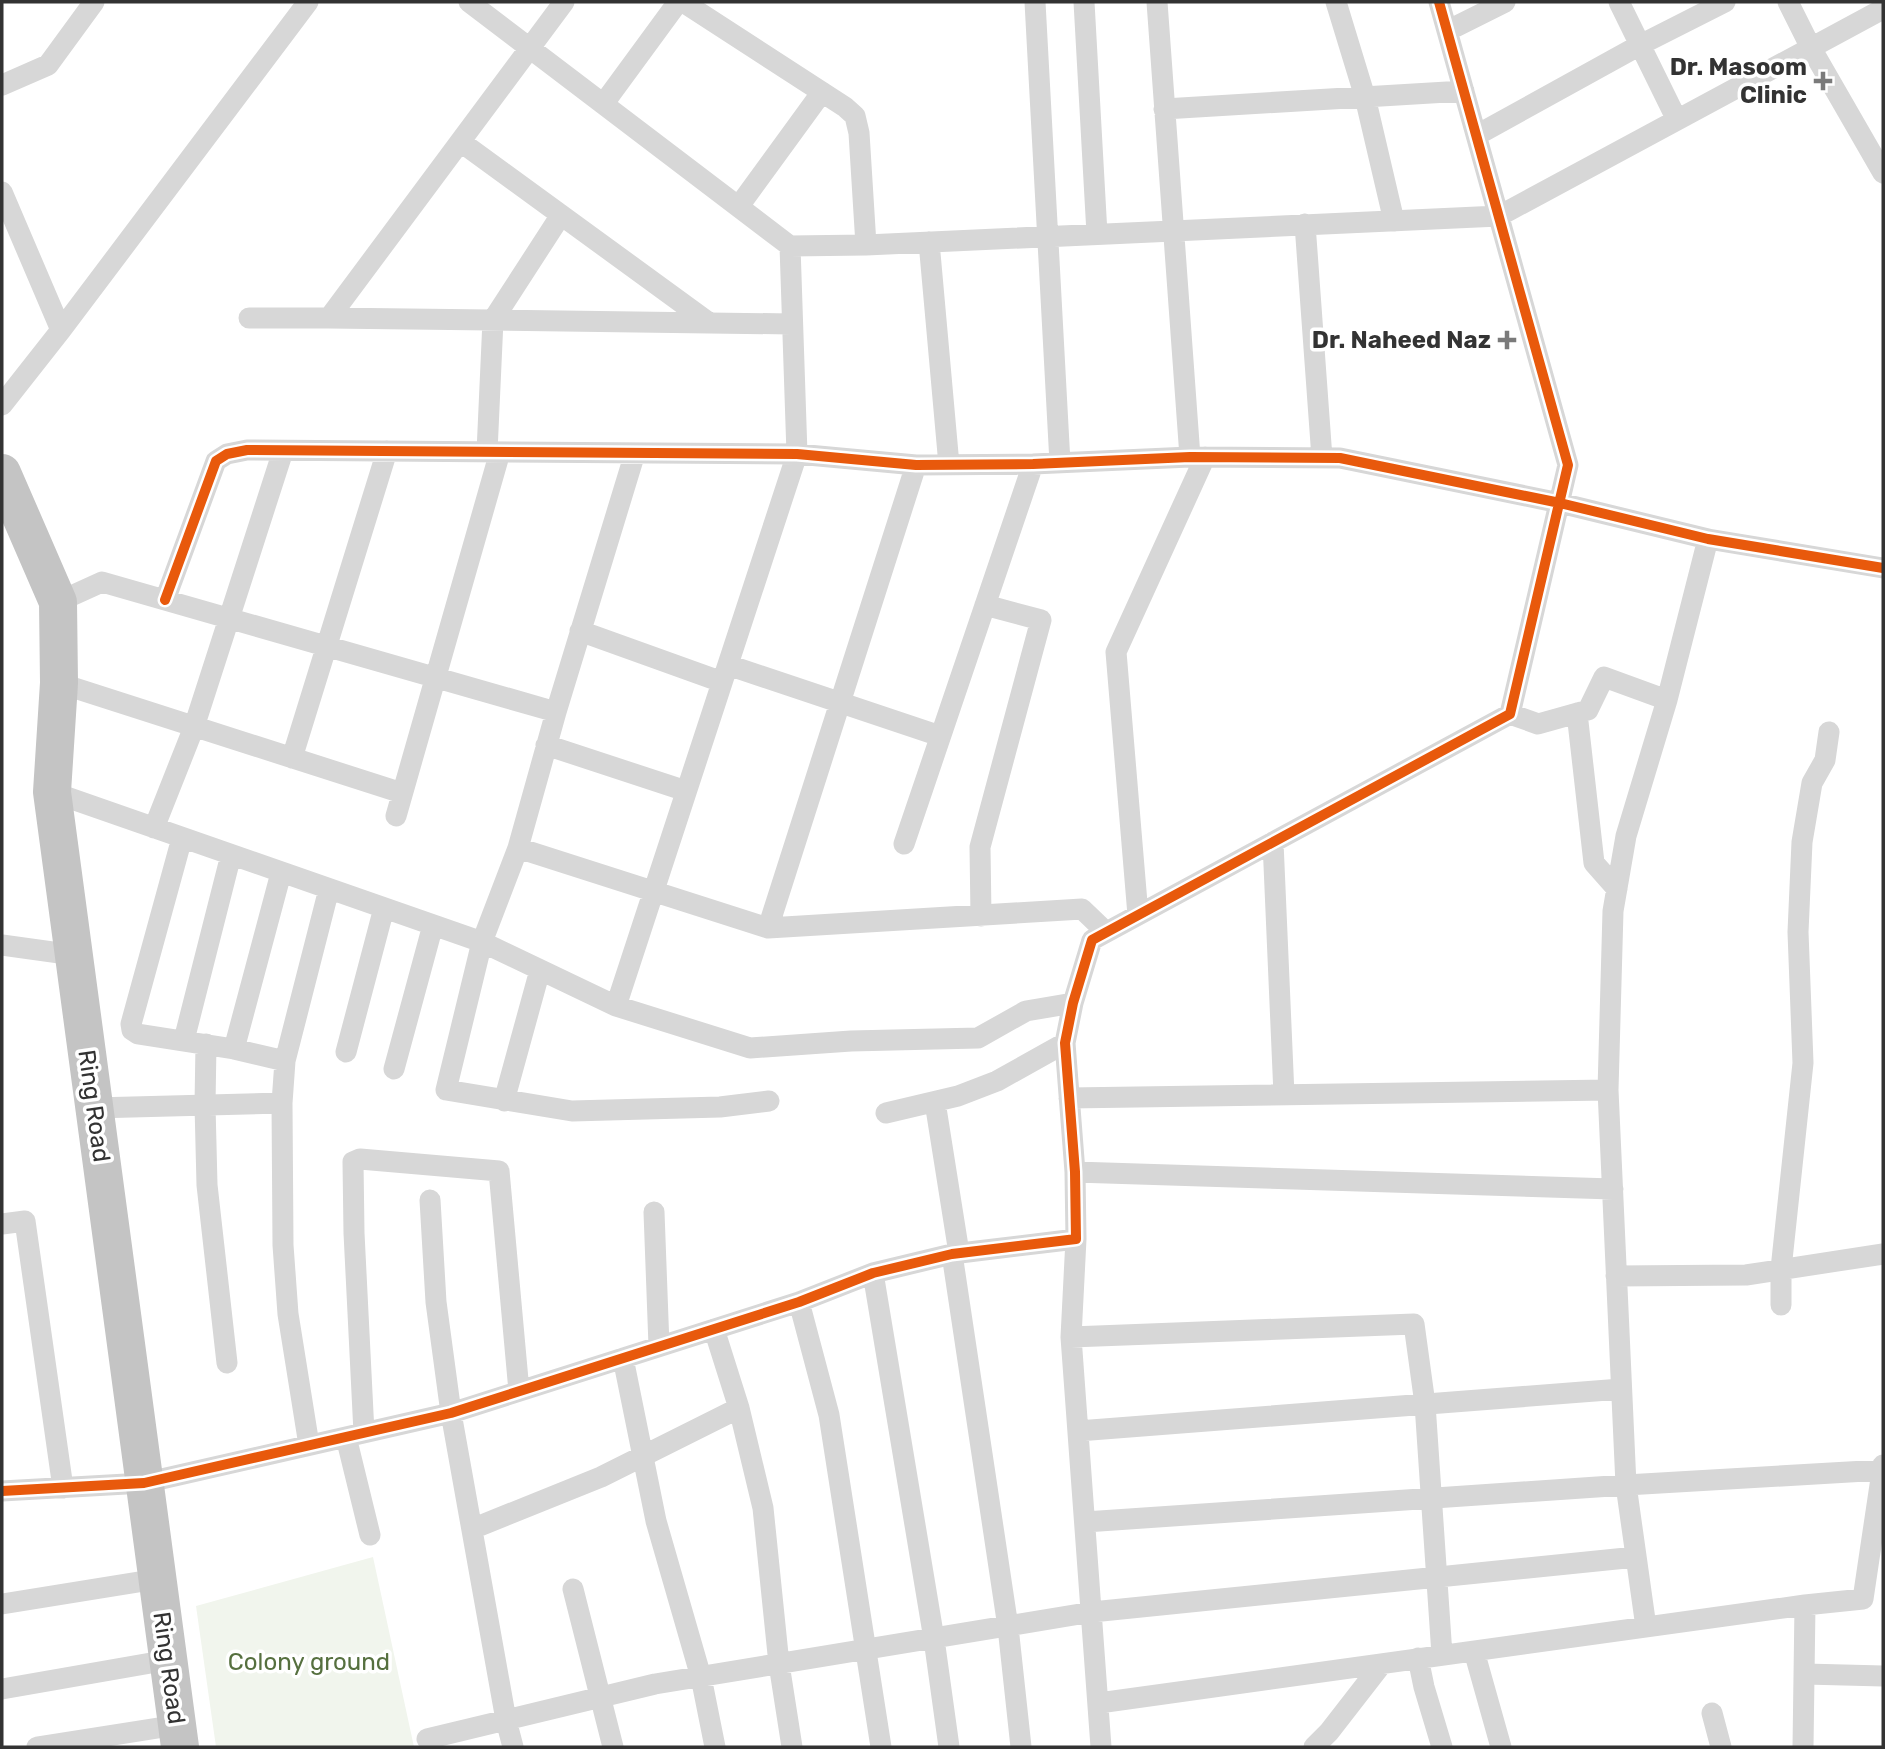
<svg xmlns="http://www.w3.org/2000/svg" width="1885" height="1749" viewBox="0 0 1885 1749" font-family="Rubik,sans-serif">
	<rect width="100%" height="100%" fill="#fff"/>
	<path fill="#f1f5ed" d="M373,1557l41,190h-198l-20,-141z"/>
	<g fill="none" stroke-linecap="round" stroke-linejoin="round">
		<path stroke="#d7d7d7" stroke-width="21" d="M469,2l321,244 76,-1 633,-29 384,-207
			M564,2l-235,316 462,6
			M683,2l162,105 10,9 4,17 7,112
			M1035,2l25,461
			M1084,2l13,232
			M1157,2l33,455
			M1336,2l29,95 29,124
			M1619,2l58,118
			M1788,2l23,46 72,125
			M1447,31l58,-29
			M2,85l46,-20 46,-63
			M604,103l74,-101
			M1164,109l300,-18
			M1477,135l163,-90 85,-43
			M461,142l247,180
			M2,192l59,138
			M739,206l83,-114
			M1305,224l17,234
			M929,242l20,223
			M249,318h80
			M2,405l59,-75 247,-328
			M487,452l6,-132 68,-105
			M635,453l-79,259 -38,136 -36,94 -36,148 126,21 148,-4 49,-6
			M165,600l51,-139 11,-7 20,-4 550,4 119,11 117,-1 157,-7 150,1 220,45 148,36 175,29
			M58,602l44,-20 454,130
			M580,631l142,51
			M728,665l212,71
			M59,683l343,110
			M1577,713l17,150 23,26
			M1510,714l28,10 50,-14 16,-33 63,23
			M546,745l140,46
			M292,758l95,-307
			M52,792l430,150 134,64 134,42 101,-7 127,-3 48,-27 47,-8
			M396,816l104,-364
			M154,828l40,-101 89,-276
			M182,838l-51,186 1,6 6,4 96,15 51,12
			M1273,842l11,253
			M904,844l129,-380
			M518,848l250,80 314,-19 24,23
			M1138,915l-22,-263 89,-195
			M981,916l-1,-69 61,-227 -56,-15
			M768,928l148,-463
			M2,945l72,10
			M616,1006l181,-552 -7,-208
			M184,1040l47,-185
			M206,1044l-1,61 2,80 20,178
			M234,1049l47,-176
			M346,1052l38,-144
			M394,1069l39,-144
			M1069,1098l539,-8
			M504,1101l36,-131
			M935,1102l24,151
			M94,1108l188,-5
			M886,1113l72,-17 39,-15 68,-38
			M1075,1172l538,17
			M430,1200l6,102 15,111 55,307 7,27
			M654,1212l5,134
			M2,1224l23,-3 38,267
			M1076,1239l-5,98 30,410
			M952,1254l56,373 13,120
			M873,1273l61,366 15,108
			M1616,1276l130,-1 137,-21
			M799,1302l30,113 52,332
			M1781,1305v-36l22,-206 -5,-131 4,-90 10,-59 13,-23 4,-28
			M714,1329l25,79 24,100 16,156 13,83
			M1071,1337l343,-13 11,80 17,251
			M623,1358l33,163 45,156 14,70
			M1078,1431l543,-42
			M364,1433l-10,-200 -1,-71 7,-3 139,12 20,220
			M346,1437l24,98
			M309,1445l-21,-131 -5,-69 -1,-142 3,-42 44,-172
			M2,1491l142,-8 307,-70 348,-111 74,-29 79,-19 124,-15 -1,-67 -10,-129 8,-40 19,-63 418,-226 58,-249 -129,-463
			M1085,1522l541,-37 257,-15
			M472,1529l129,-52 138,-69
			M573,1589l40,158
			M2,1604l155,-25
			M1646,1627l-20,-142 -18,-395 5,-179 13,-75 41,-136 41,-161
			M1474,1651l27,96
			M1418,1658l6,29 18,60
			M1805,1674l78,2
			M2,1689l166,-29
			M1099,1703l706,-98 58,-6 20,-134
			M1712,1713l9,34
			M427,1739l228,-55 437,-72 544,-55
			M37,1747l140,-22
			M1314,1747l15,-15 52,-67
			M1803,1747l2,-142"/>
		<path stroke="#c4c4c4" stroke-width="38" d="M2,473l56,129 1,81 -7,109 128,955"/>
		<defs>
			<path id="cycleway" d="M165,600l51,-139 11,-7 20,-4 550,4 119,11 117,-1 157,-7 150,1 220,45 148,36 175,29
				M2,1491l142,-8 307,-70 348,-111 74,-29 79,-19 124,-15 -1,-67 -10,-129 8,-40 19,-63 418,-226 58,-249 -129,-463"/>
		</defs>
		<use href="#cycleway" stroke="#fff" stroke-width="15"/>
		<use href="#cycleway" stroke="#e8590c" stroke-width="10"/>
	</g>
	<g fill="#7a7a7a" stroke="#fff" stroke-width="2.5">
		<path d="M1819.5 70.5h7v7h7v7h-7v7h-7v-7h-7v-7h7z"/>
		<path d="M1503.5 329.5h7v7h7v7h-7v7h-7v-7h-7v-7h7z"/>
	</g>
	<g text-anchor="middle" stroke-width="7" stroke-linejoin="round" paint-order="stroke">
		<g font-size="24" font-weight="bold" fill="#333" stroke="#fff" text-anchor="end">
			<text x="1807" y="75">Dr. Masoom<tspan x="1807" dy="28">Clinic</tspan></text>
			<text x="1491" y="348">Dr. Naheed Naz</text>
		</g>
		<g font-size="24" fill="#333" stroke="#fff">
			<text transform="translate(94 1106) rotate(82)" y="8">Ring Road</text>
			<text transform="translate(169 1668) rotate(82)" y="8">Ring Road</text>
		</g>
		<g font-size="24" fill="#56703f" stroke="#fff">
			<text x="309" y="1670">Colony ground</text>
		</g>
	</g>
	<rect width="1885" height="1749" fill="none" stroke="#333333" stroke-width="7"/>
</svg>
